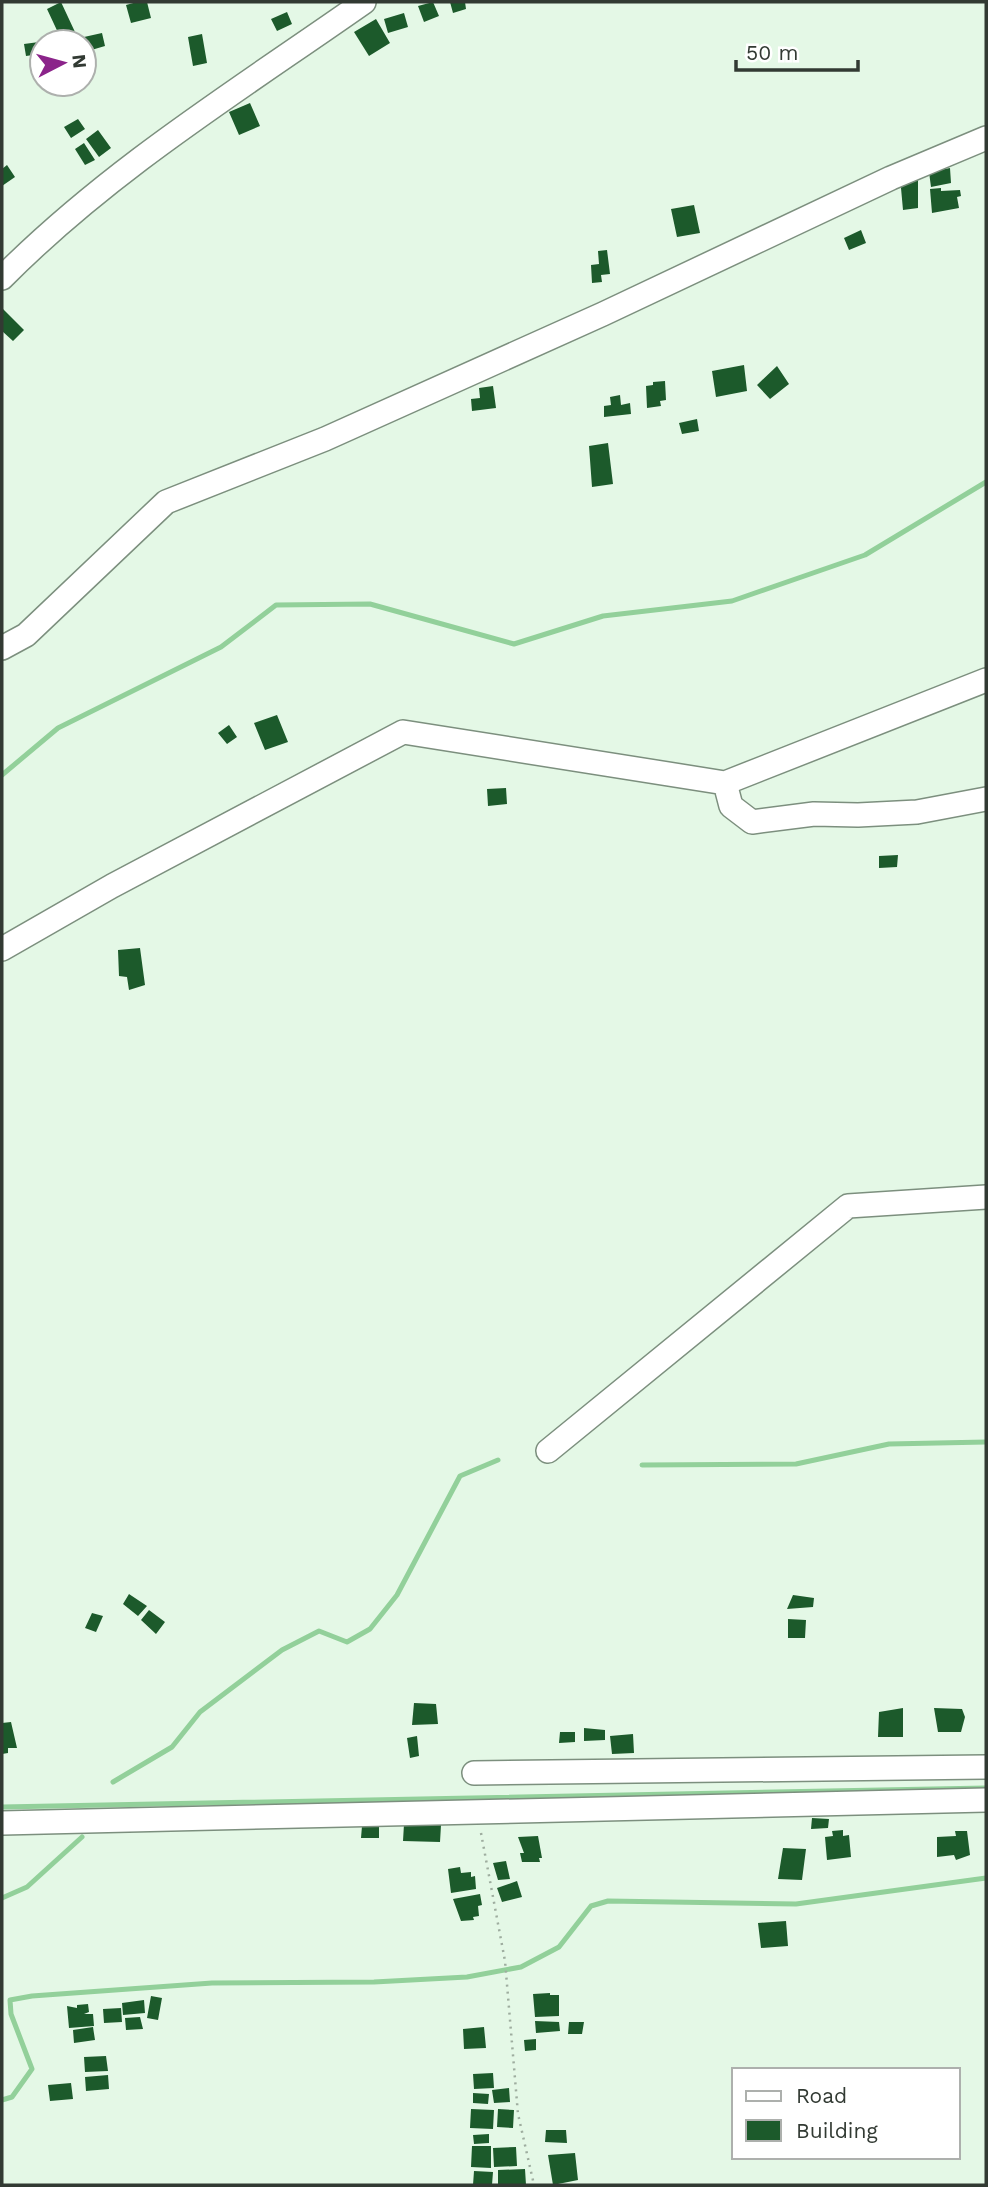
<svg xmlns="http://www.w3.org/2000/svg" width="988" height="2187" viewBox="0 0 988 2187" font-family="'Work Sans',sans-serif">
	<rect width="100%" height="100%" fill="#e4f8e6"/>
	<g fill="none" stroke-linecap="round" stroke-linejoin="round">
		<path stroke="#92d09a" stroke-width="5" d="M2,775l56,-47 163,-81 55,-42 94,-1 144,40 89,-28 129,-15 133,-46 121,-73
			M642,1465l154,-1 93,-20 97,-2
			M113,1782l59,-35 28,-35 82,-62 37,-19 28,11 23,-13 27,-34 63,-119 38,-16
			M2,1807l984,-19
			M2,1898l25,-11 55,-50
			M2,2100l10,-3 20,-28 -21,-55 -1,-14 22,-4 180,-13 162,-1 93,-5 54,-10 38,-20 32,-41 17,-5 188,3 190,-26"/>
	</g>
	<path fill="#1c5a2b" d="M61,2l14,30 -14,7 -14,-30z
		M137,2h10l4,16 -20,5 -5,-18z
		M433,2l6,14 -15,6 -6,-16z
		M450,2h15l1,7 -13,4z
		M287,12l5,12 -15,7 -6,-12z
		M404,13l4,14 -20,6 -4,-14z
		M376,19l14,24 -21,13 -15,-24z
		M102,33l3,13 -17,5 -4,-14z
		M202,34l5,29 -14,3 -5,-29z
		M39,42l1,12 -14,2 -2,-12z
		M250,103l10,23 -21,9 -10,-23z
		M78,119l7,10 -14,9 -7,-11z
		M98,130l13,18 -12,9 -13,-18z
		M84,143l11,17 -10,5 -10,-16z
		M7,165l8,12 -13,9v-17z
		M950,168l1,15 -20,4 -2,-15z
		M900,177h18v31l-15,2z
		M941,188v3l19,-1 1,6 -4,1 2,11 -27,5 -2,-24z
		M694,205l6,28 -23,4 -6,-28z
		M861,230l5,13 -17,7 -5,-12z
		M607,250l3,24 -9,1 1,7 -10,1 -1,-18 8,-1 -1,-13z
		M2,308l22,22 -11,11 -11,-10z
		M744,365l3,26 -31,6 -4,-26z
		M777,366l12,18 -19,15 -13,-14z
		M665,381l1,19 -6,1 1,5 -14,2 -1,-22 7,-1v-3z
		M493,386l3,22 -24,3 -1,-12 9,-1 -1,-10z
		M620,395l1,10 9,-2 1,11 -27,3v-11l7,-1 -1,-8z
		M697,419l2,12 -17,3 -3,-11z
		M608,443l5,41 -21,3 -3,-41z
		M277,715l11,27 -23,8 -11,-27z
		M229,725l8,12 -10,7 -9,-11z
		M506,788l1,16 -19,2 -1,-17z
		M898,855l-1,12 -18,1v-12z
		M140,948l5,37 -16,5 -2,-13 -8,-1 -1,-26z
		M129,1594l18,12 -9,10 -15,-12z
		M793,1595l21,3 -1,9 -26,2z
		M149,1610l16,12 -9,12 -15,-14z
		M92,1613l11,3 -7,16 -11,-4z
		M788,1619l18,1 -1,18h-17z
		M414,1703l22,1 2,20 -26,1z
		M903,1708v29h-25l1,-25z
		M934,1708l28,1 3,8 -4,15h-23z
		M11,1722l6,26h-9v5l-6,1v-31z
		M584,1728l21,2v10l-21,1z
		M560,1732h15v10l-16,1z
		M633,1734l1,19 -22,1 -2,-18z
		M417,1736l2,20 -9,2 -3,-20z
		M812,1818l17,1 -1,9 -17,1z
		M404,1824l37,1 -1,17 -37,-1z
		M362,1826l17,1v11h-18z
		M843,1830v6l6,-1 2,22 -24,3 -2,-23 8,-1 -1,-5z
		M955,1831h12l3,24 -14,5 -2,-5 -17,2v-20l19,-1z
		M538,1836l4,22h-3l1,4h-18l-2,-9h4l-6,-16z
		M783,1848l23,1 -4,31 -24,-1z
		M506,1861l4,18 -12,1 -5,-17z
		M460,1867l1,6 10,-1v5l4,-1 1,13 -25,4 -3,-24z
		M517,1881l5,16 -20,5 -5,-14z
		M480,1894l2,11 -4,1 1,10 -6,1 1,3 -13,1 -8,-22z
		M786,1921l2,25 -27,2 -3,-25z
		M550,1993v2h9v21l-24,1 -2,-23z
		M151,1996l11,2 -4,22 -11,-2z
		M144,2000l1,13 -22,2 -1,-12z
		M88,2004l1,8 -5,2h9l1,12 -25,2 -2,-22 10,2v-3z
		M121,2008l1,14 -18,1 -1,-14z
		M140,2017l3,12 -17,1 -1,-12z
		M535,2021l24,1 1,9 -24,2z
		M569,2022h15l-2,12h-14z
		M93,2027l2,13 -21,3 -1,-13z
		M484,2027l2,21 -22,1 -1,-20z
		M536,2039v11l-11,1 -1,-11z
		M106,2056l2,15 -23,1 -1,-15z
		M493,2073l1,15 -20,1 -1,-15z
		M108,2075l1,14 -23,2 -1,-14z
		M71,2083l2,16 -23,2 -2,-16z
		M509,2088l1,14 -16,1 -2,-13z
		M473,2093l16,1 -1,10 -15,-1z
		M471,2109l23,1 -1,19 -23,-1z
		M498,2109l16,1 -1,18 -16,-1z
		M546,2130h20l1,13 -22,-1z
		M489,2134v9l-15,1 -1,-9z
		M472,2146h19v22l-20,-1z
		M516,2147l1,19 -23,1 -1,-19z
		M575,2153l3,27 -25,5 -5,-30z
		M525,2169l1,16h-28v-15z
		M474,2171l19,1 -1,13h-19z"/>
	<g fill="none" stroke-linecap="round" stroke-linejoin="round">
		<defs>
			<path id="minor" d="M2,278c107,-108 238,-189 362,-276
				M2,648l24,-13 140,-133 159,-63 278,-125 288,-136 95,-40
				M725,783l6,23 21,16 62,-8 44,1 59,-3 69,-13
				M2,949l110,-63 291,-154 322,51 261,-103
				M548,1451l300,-245 138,-9
				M474,1773l512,-6
				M2,1823l984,-23"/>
		</defs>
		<use href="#minor" stroke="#7c8f7e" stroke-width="26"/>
		<path stroke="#9ead9f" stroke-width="2.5" stroke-dasharray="2 5" stroke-linecap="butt" d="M481,1833l24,128 13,153 16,71"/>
		<use href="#minor" stroke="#fff" stroke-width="23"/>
	</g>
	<rect width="988" height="2187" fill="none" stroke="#323a33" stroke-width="7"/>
	<rect x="732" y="2068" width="228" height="91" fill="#ffffff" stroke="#adb0ad" stroke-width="2"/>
	<rect x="746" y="2091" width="35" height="10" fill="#ffffff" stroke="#adb0ad" stroke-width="2"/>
	<text x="796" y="2103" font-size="21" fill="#323a33">Road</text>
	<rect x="746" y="2120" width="35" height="21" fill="#1c5a2b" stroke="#adb0ad" stroke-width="2"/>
	<text x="796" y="2138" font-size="21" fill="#323a33">Building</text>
	<g transform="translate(63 63) rotate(84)"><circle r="33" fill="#ffffff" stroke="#adb0ad" stroke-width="2"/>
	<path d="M0-5L12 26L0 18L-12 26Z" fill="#8b248a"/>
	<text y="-10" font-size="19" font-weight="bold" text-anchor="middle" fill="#323a33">N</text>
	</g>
	<path d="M736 60v10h122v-10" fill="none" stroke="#323a33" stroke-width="3.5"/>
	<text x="746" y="60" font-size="21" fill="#323a33" stroke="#ffffff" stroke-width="5" paint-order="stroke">50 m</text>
</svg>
